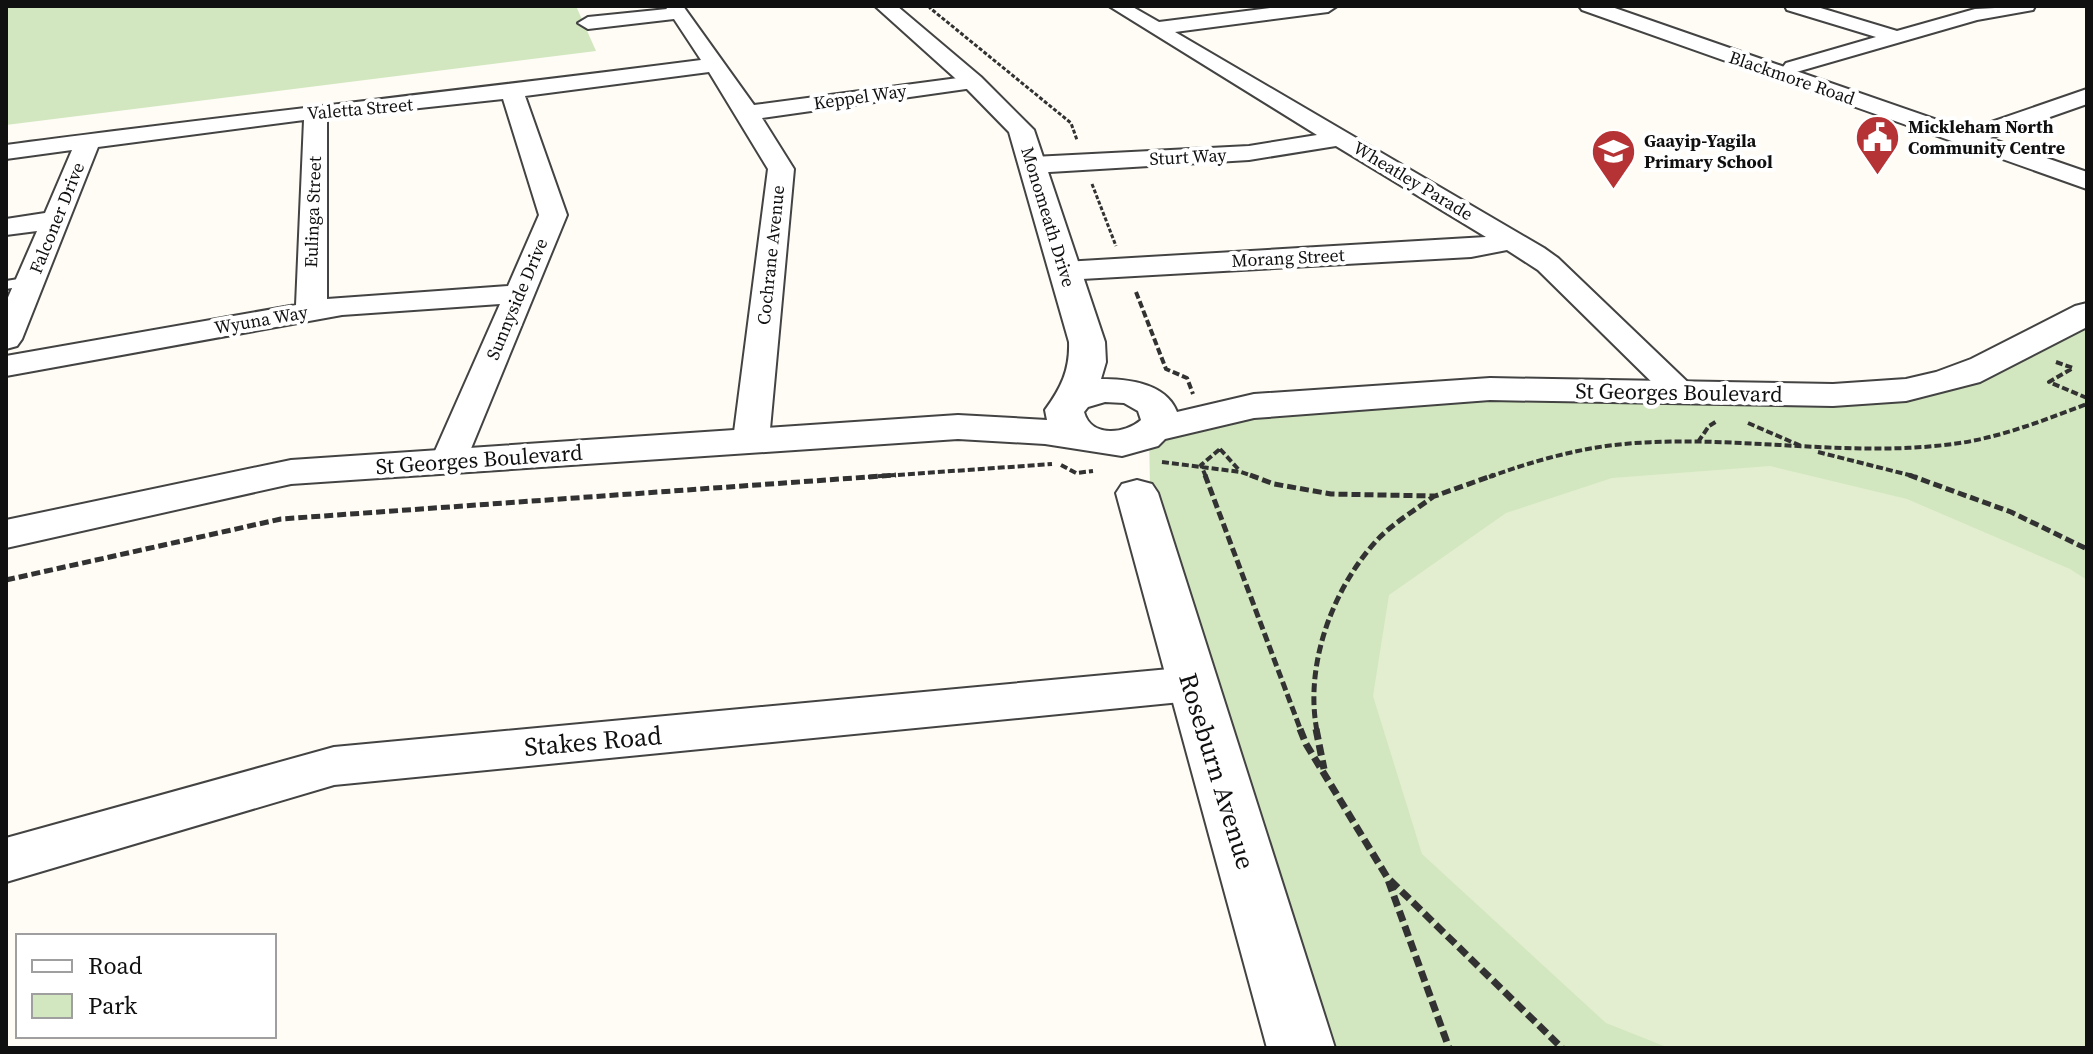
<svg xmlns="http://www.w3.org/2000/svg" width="2093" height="1054" viewBox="0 0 2093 1054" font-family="'Source Serif 4',serif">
	<rect width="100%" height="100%" fill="#fefcf4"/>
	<path fill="#d2e7bf" d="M6,6h570l20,45 -590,74z
		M2087,313v735h-786l-151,-562 -1,-50 41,-16 300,-31h422z"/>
	<path fill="#e3eed0" d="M1770,466l137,33 163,70 17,11v468h-418l-63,-25 -184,-169 -49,-158 16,-101 117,-82 106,-35z"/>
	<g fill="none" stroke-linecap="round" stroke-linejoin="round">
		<defs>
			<path id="service" d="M31,277l5,1v6l-30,5v-8z"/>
			<path id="minor" d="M665,6h18l71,99 219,-29 11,6 -11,6 -211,30 32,51 -25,271 -5,8 -13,3 -13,-3 -5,-8 35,-271 -59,-97 -184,24 42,119 -104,253 -13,3 -13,-3 -6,-8 69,-156 -158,11 -336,61v-20l290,-51 8,-185 -206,27 -76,192 -5,7 -11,3v-47l31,-71 -31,4v-16l39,-6 27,-63 -66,9v-14c232,-31 464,-55 695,-85l-27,-41 -86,10 -10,-6 10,-6 79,-8zM503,99l36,116 -31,71 -181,13v-181z
				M1109,6h22l28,16 126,-16h52l-9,6 -153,20 369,216 14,10 140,134 -5,7 -12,3 -12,-3 -131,-129 -31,-20 -36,7 -407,23 -10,-3 -5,-6 5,-6 10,-3 422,-25 -150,-91 -87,14 -216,13 -9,-3 -4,-5 4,-5 9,-3 216,-11 68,-11z
				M1785,6h29l83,25 78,-22 60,-3 -2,4 -56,10 -184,53 -7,-2 -3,-4 3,-4 90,-26 -89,-27z
				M2087,89v15l-97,34h-16l-4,-5 4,-5z
				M1191,667l16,5 7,12 -7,12 -16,5 -857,84 -328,97v-44l328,-91z"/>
			<path id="tertiary" d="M875,6h22l84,71 53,53 71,212 1,20 -5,17c27,0 65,4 76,33l77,-18 236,-16 343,6 73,-5 30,-7 35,-13 104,-53 12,-3v24l-107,55 -74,19 -73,5 -343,-6 -236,18 -89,21 -7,7 -36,10 -77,-12 -87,-5 -667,45 -285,64v-28l285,-60 667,-45 89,5 -2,-10c16,-22 25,-40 24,-68l-60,-210 -44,-45zM1105,402l19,1 14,8 3,9c-16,14 -50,18 -57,-8l4,-5z
				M1579,6h30l478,166v17l-505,-179z
				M1137,480l15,4 6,9 177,555h-68l-151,-555 6,-9z"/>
		</defs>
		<use href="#service" stroke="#434343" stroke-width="4"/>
		<use href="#minor" stroke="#434343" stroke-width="4"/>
		<use href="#tertiary" stroke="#434343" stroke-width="4"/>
		<path stroke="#323232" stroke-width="3" stroke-dasharray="4 2" stroke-linecap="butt" d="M932,6l-2,2 141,115 6,17
			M1092,184l24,62"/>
		<path stroke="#323232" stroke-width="4" stroke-dasharray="7 3" stroke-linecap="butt" d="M1136,292l30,77 21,9 6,16
			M2056,362l17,6 -24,14 38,16
			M1748,423l53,23
			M1698,442l11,-16 8,-5
			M1220,449l20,22
			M1818,452l99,25
			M1162,462l79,10 14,5
			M1061,465l15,8 17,-2
			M868,477l184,-13
			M1206,477l-5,-12 19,-16
			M1489,477c39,-14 76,-25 117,-31 115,-15 232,13 347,-2 47,-6 91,-24 134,-40"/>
		<path stroke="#323232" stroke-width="5" stroke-dasharray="9 4" stroke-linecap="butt" d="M1205,475l96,256
			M1250,475l24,9 57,10 104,2 59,-21
			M1909,475l102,37 76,37
			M6,580l275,-61 615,-44
			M1317,731c-13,-66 16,-145 63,-194 15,-15 37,-28 54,-41"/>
		<path stroke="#323232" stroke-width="7" stroke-dasharray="11 5" stroke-linecap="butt" d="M1300,729l6,15 81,133 62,171
			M1316,729l8,40
			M1390,880l172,168"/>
		<use href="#service" fill="#fff" fill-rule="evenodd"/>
		<use href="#minor" fill="#fff" fill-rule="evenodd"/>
		<use href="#tertiary" fill="#fff" fill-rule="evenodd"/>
	</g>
	<defs>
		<symbol id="civic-pin" viewBox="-11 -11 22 30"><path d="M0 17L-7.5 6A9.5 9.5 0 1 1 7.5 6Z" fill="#b53334" stroke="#fff"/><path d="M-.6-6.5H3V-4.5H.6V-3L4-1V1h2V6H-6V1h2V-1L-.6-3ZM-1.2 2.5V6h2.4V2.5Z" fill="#fff"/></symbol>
		<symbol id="school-pin" viewBox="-11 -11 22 30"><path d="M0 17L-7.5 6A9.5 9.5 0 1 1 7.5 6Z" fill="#b53334" stroke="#fff"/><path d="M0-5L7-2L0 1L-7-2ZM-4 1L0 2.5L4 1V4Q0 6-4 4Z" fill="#fff"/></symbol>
	</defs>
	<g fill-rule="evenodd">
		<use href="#civic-pin" x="1852" y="112" width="51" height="69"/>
		<use href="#school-pin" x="1588" y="126" width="51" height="69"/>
	</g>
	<g text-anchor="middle" stroke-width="8" stroke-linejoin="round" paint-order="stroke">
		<g font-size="18" fill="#101010" stroke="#fff">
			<text transform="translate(1792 78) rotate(19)" y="6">Blackmore Road</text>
			<text transform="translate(860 97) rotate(-8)" y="6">Keppel Way</text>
			<text transform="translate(360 109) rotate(-5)" y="6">Valetta Street</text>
			<text transform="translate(1188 157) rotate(-3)" y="6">Sturt Way</text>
			<text transform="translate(1413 181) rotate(31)" y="6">Wheatley Parade</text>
			<text transform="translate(313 212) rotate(-88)" y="6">Eulinga Street</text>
			<text transform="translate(1048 217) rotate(73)" y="6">Monomeath Drive</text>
			<text transform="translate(57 218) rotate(-68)" y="6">Falconer Drive</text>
			<text transform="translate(771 255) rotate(-84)" y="6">Cochrane Avenue</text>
			<text transform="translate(1288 258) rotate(-3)" y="6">Morang Street</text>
			<text transform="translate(517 299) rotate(-67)" y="6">Sunnyside Drive</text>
			<text transform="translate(261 320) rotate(-10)" y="6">Wyuna Way</text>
		</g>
		<g font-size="18" font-weight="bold" fill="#101010" stroke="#fff" text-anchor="start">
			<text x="1908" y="133">Mickleham North<tspan x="1908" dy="21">Community Centre</tspan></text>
			<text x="1644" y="147">Gaayip-Yagila<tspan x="1644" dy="21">Primary School</tspan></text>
		</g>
		<g font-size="22" fill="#101010" stroke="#fff">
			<text transform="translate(1679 392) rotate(1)" y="8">St Georges Boulevard</text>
			<text transform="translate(479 459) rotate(-4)" y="8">St Georges Boulevard</text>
		</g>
		<g font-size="26" fill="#101010" stroke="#fff">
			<text transform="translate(593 741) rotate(-5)" y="9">Stakes Road</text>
			<text transform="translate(1217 771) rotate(73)" y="9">Roseburn Avenue</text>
		</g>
	</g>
	<rect width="2093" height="1054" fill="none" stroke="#101010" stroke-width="16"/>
	<rect x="16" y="934" width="260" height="104" fill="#ffffff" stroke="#9f9f9f" stroke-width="2"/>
	<rect x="32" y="960" width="40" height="12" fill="#ffffff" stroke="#9f9f9f" stroke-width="2"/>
	<text x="88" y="974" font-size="24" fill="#101010">Road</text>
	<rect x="32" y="994" width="40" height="24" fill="#d2e7bf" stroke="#9f9f9f" stroke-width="2"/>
	<text x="88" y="1014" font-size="24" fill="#101010">Park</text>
</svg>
